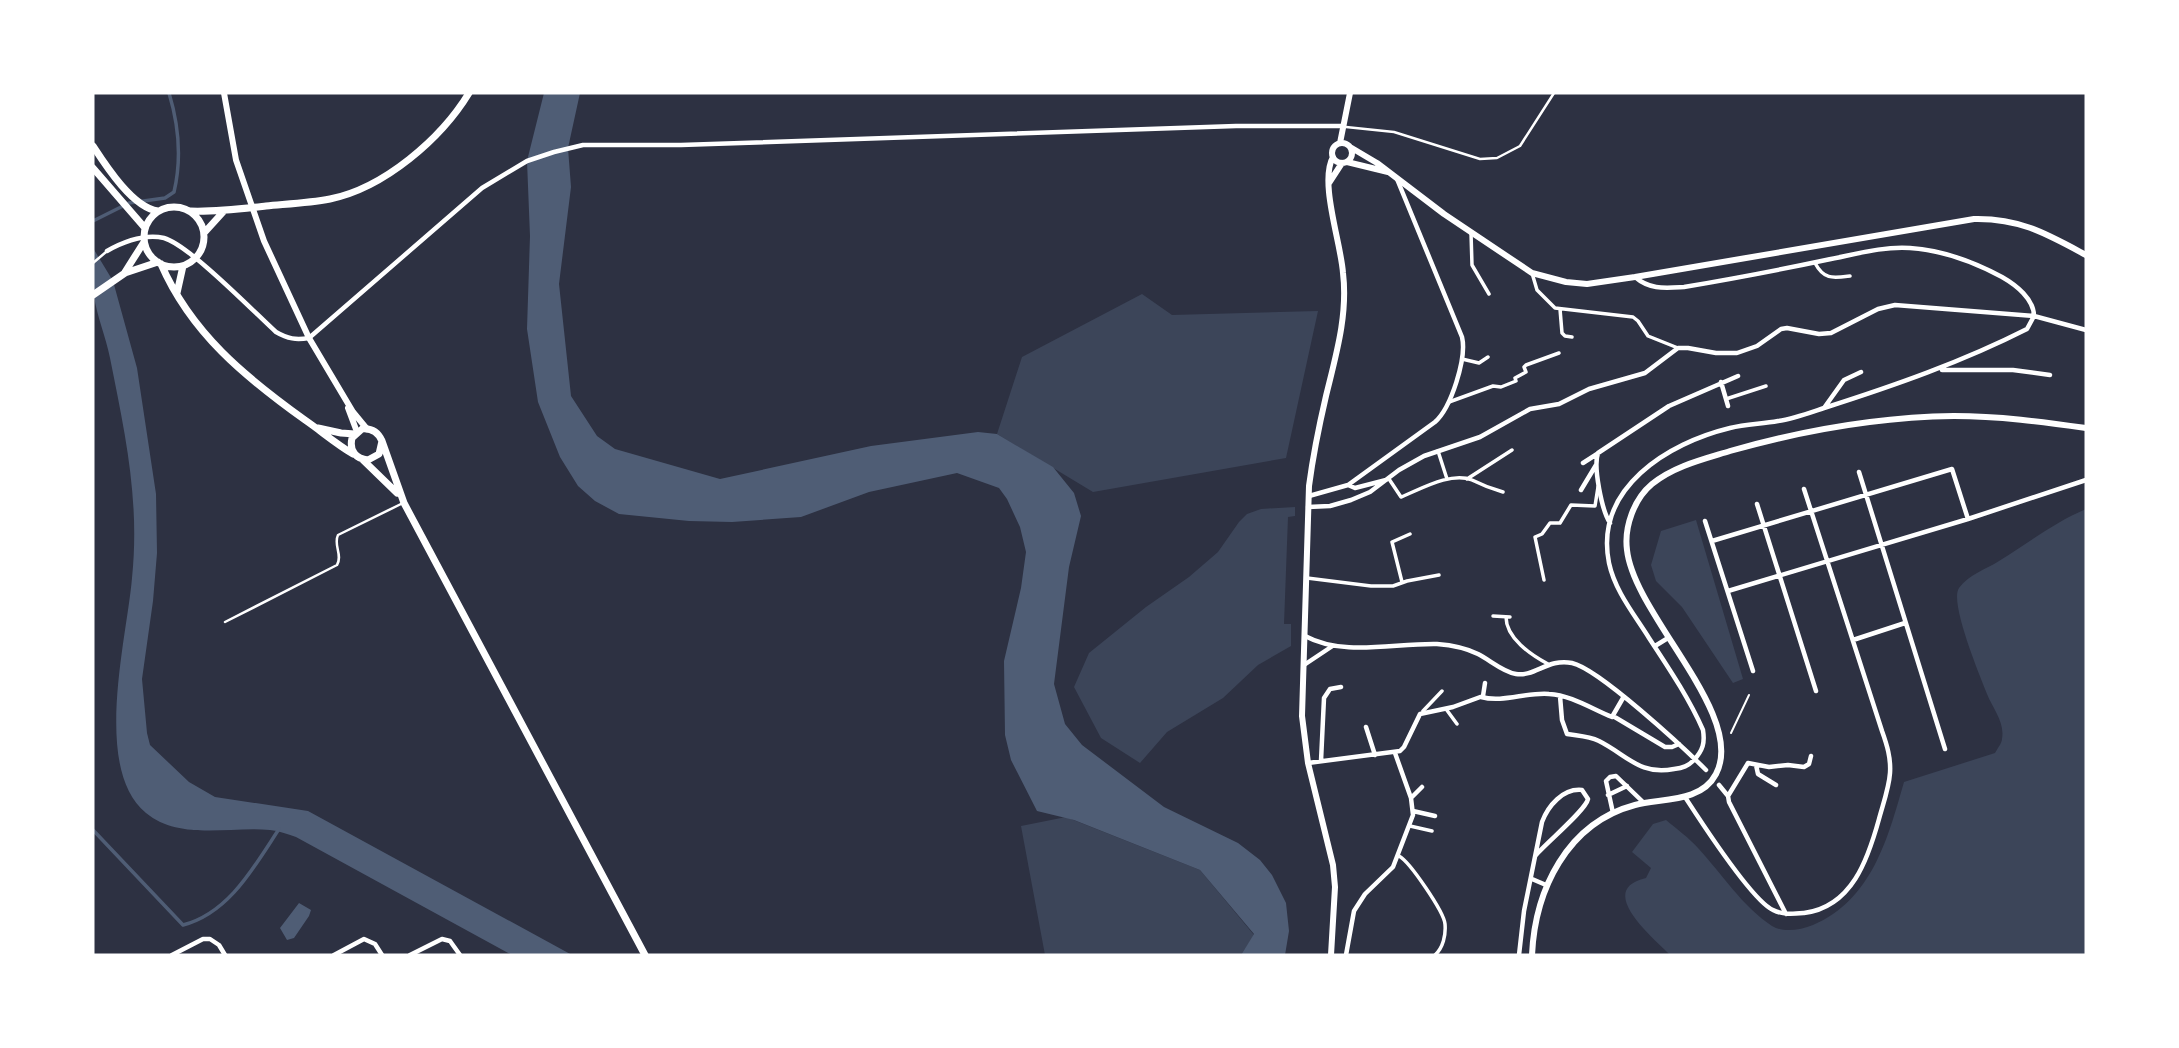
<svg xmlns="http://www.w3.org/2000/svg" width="2179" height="1048" viewBox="0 0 2179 1048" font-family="'Noto Serif',serif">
	<rect width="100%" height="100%" fill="#2d3142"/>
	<path fill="#3c4559" d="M1142,294l30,21 146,-4 -32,147 -193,34 -96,-58 25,-77z
		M1295,507v9l-7,1 -4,107h7v22l-33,19 -35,33 -56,34 -27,31 -39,-25 -27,-51 15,-34 57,-46 43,-30 29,-25 21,-30 8,-8 14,-5z
		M2086,509v446h-416c-16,-17 -76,-65 -24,-77l5,-10 -19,-16 21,-28 13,-4c11,9 23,18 32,28 24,26 44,58 74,78 12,7 28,4 41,-1 59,-25 75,-87 91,-143l91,-29c2,-4 7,-10 7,-14 3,-17 -9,-30 -15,-45 -7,-18 -38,-92 -28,-106 10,-14 26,-18 40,-27 29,-18 56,-39 87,-52z
		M1696,520l47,159 -10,4 -51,-76 -26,-26 -5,-16 10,-34z
		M1066,817l134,53 54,65 -13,20h-196l-24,-129z"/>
	<path fill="#4f5d75" d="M544,93h36l-12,55 3,39 -12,97 12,112 26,40 18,13 105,30 151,-33 107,-14 19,2 56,33 21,26 7,23 -12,51 -15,117 11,40 17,21 82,62 74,36 22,17 12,15 14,28 3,28 -4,24h-44l13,-21 -54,-64 -126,-50 -37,-9 -26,-51 -6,-25 -1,-74 17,-73 5,-36 -6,-25 -13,-28 -8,-11 -42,-15 -88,19 -68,25 -69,5 -43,-1 -70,-7 -24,-13 -17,-15 -18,-29 -22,-55 -11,-73 3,-93 -3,-75z
		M93,248l20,33 24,87 19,126 1,59 -4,48 -11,78 5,54 3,12 39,37 26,15 93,14 264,144h-60l-216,-118c-9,-3 -17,-6 -26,-7 -40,-4 -90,11 -124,-17 -54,-44 -19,-175 -14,-235 8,-78 -7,-145 -22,-220 -4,-21 -13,-41 -16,-62 -3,-15 -1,-32 -1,-48z
		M299,903l12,7 -2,6 -15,22 -7,2 -7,-12z"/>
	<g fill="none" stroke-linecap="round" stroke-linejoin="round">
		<path stroke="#4f5d75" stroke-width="3.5" d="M93,221l36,-18 36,-5 9,-6c8,-34 5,-66 -5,-99
			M93,830l90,95c46,-12 71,-58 96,-96"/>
		<path stroke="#fff" stroke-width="2" d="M1731,733l18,-38"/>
		<path stroke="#fff" stroke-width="2.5" d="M1346,127l48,5 86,27 17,-1 23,-12 34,-53
			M93,263l13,-11
			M225,622l112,-57c6,-10 -4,-20 1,-30l65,-32"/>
		<path stroke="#fff" stroke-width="3.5" d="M1471,233l1,32 17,29
			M1815,263c9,17 18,15 35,13
			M1532,273l5,17 18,18 78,9 5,4 10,15 30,12
			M1560,309l2,24 3,3 7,1
			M1462,359l17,4 9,-6
			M1726,399l40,-13
			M1449,402l44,-16 8,1 15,-6 -1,-3 11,-6 -2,-5 2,-2 33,-12
			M1438,451l9,28
			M1389,479l12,18c18,-7 50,-26 71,-17 10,5 20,9 31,12
			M1467,479l45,-29
			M1307,578l64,8h22l14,-5 32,-6
			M1544,580l-9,-43 7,-3 8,-11h10l11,-18 24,1 3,-19
			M1402,582l-10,-40 18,-8
			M1493,616l17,1
			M1506,617c0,21 25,38 42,47
			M1446,709l11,15
			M1423,711l19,-20
			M1410,826l22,5
			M1399,856c11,6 45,56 46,68 1,11 -2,24 -10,31"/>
		<path stroke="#fff" stroke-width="4.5" d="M107,251c16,-9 38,-17 57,-13 25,7 90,74 112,94 12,7 20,8 33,6l173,-150 45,-27 27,-9 29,-7h98l555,-19h107
			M1635,277c15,13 30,11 49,10 47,-8 95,-17 142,-27 27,-5 56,-14 84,-12 32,2 64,14 92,29 14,8 32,22 32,39
			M1942,370h71l37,5
			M1721,382l7,24
			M1824,408l20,-28 17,-8
			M1583,463l14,-9
			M1859,472l86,277
			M1348,485l7,3 31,-8
			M1581,490l15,-25
			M1309,496l39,-11 87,-63c16,-14 32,-64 27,-85l-65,-158
			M1757,504l59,187
			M1308,507l22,-1 21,-6 19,-8 29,-22 25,-14 56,-19 50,-28 29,-5 30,-15 56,-16 33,-25h10l28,5h21l20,-7 24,-17 6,-1 32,6 12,-1 47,-24 17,-4 139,11 52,14
			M1705,521l48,150
			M1610,523c-8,-12 -17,-56 -12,-70l71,-47 69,-30
			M1712,541l240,-72 16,50
			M1728,591l240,-72 118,-39
			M1305,636c39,21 88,7 132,8 13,1 29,4 41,10 12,6 25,18 38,20 19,3 32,-16 56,-11 27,6 112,85 134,107
			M1853,640l52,-17
			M1655,646l13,-8
			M1304,665l27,-18
			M1560,696l2,24 5,14c11,2 21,2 32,7 28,14 41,35 75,28 9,-1 14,-3 20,-9 9,-10 11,-17 9,-30 -14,-32 -35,-63 -54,-92 -15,-24 -34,-47 -40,-75 -15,-75 59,-120 121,-135 16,-4 32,-4 48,-7 15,-2 31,-8 46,-13 69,-22 138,-46 203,-79l7,-13
			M1481,697c22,6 45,-5 68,-3 22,1 43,15 63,23l11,-19
			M1613,716l52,31h7l7,-3
			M1366,727l9,28
			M1321,761l3,-63 6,-9 11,-2
			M1308,763l92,-12 4,-4 16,-33 33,-7 30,-11 2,-13
			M1756,765l2,9 18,11
			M1719,785l9,11
			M1608,795l19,-9
			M1685,797c15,23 66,103 88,113 10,5 20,4 31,3 48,-6 64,-54 75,-94 4,-15 10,-31 11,-46 1,-15 -3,-28 -8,-42l-78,-242
			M1411,798l11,-11
			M1413,811l22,5
			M1613,813l-7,-32 4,-4 6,-1 27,26
			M1532,879l14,6
			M1786,914l-57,-112 -1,-6 20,-33 21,4 19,-2 16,2 5,-3 2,-8
			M172,955l31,-16h7l9,6 6,10
			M334,955l30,-16 11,5 7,11
			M410,955l32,-16 8,2 10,14
			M1346,955l8,-44 11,-17 28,-27 20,-52 -2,-17 -16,-45
			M1519,955l5,-44 18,-89c6,-16 21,-34 40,-32l6,9c-2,11 -42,44 -52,56"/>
		<path stroke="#fff" stroke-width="6" d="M224,93l12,67 28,81 45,97 44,74 14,17
			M1340,143l10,-50
			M1332 153a10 10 0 1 1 20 0a10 10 0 1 1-20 0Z
			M1350,147l27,16 67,51 88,59 34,9 21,2 48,-7 339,-58c46,-1 73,15 112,36
			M1347,162l41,10
			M1329,183l13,-20
			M348,408l9,24
			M1331,955l4,-68 -2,-22 -25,-102 -6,-47 7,-230c4,-30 10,-60 17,-90 10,-41 22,-81 17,-123 -2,-30 -24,-91 -10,-116
			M1532,955c3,-65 35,-132 103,-150 26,-7 66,-2 81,-31 31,-59 -82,-159 -89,-224 -3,-23 7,-51 25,-66 22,-18 52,-25 78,-33 74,-21 148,-34 224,-35 45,0 89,6 132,12"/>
		<path stroke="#fff" stroke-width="7" d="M93,146c13,20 40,62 65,65
			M93,168l52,60
			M144 237a30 30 0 1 1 60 0a30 30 0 1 1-60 0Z
			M190,211c26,1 50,-2 76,-5 21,-2 43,-3 64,-7 54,-11 111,-60 139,-106
			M204,233l20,-22
			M161,264c30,69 84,113 144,156 16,11 31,24 48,34
			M125,272l19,-30
			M177,293l6,-27
			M93,295l32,-22 33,-11
			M318,428l23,5 14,1
			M382,441l-3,13 -11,6c-12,-1 -19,-9 -16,-22l10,-9c10,-1 16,3 20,12l22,62 241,452
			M363,460l34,33"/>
	</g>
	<rect width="2179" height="1048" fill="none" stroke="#ffffff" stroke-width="189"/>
</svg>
